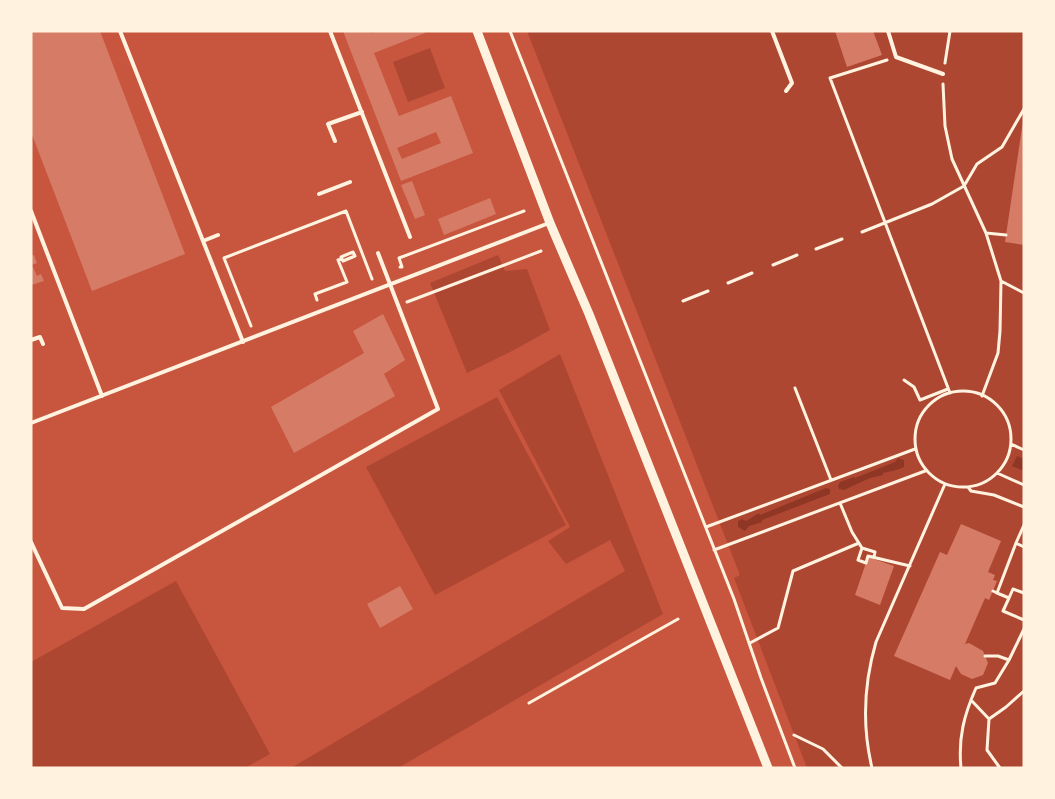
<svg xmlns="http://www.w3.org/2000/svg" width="1055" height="799" viewBox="0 0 1055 799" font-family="'PT Serif',serif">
	<rect width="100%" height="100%" fill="#c8553d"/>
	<path fill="#ae4732" d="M527,31h497v737h-217l-73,-190 6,-3z
		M430,48l15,40 -37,14 -15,-40z
		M498,255l7,16 22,-2 23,61 -36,20 -47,23 -37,-90z
		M560,354l103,260 -265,154h-107l334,-197 -15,-31 -44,24 -18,-23 22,-14 -71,-137z
		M497,397l69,128 -131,70 -69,-128z
		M176,581l94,173 -25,14h-214v-106z"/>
	<path fill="#8f3625" d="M1017,456l7,3v12l-12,-5z
		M898,458l6,2v7c-6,3 -13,4 -21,6v2l-13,3 -26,12 -5,-1 -1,-3 2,-4 14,-5 1,1 40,-16z
		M826,488l4,1v5l-68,26v2l-13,4 -4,5 -7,-4v-6l4,-2 4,2 13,-8 1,2z"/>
	<path fill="#d67c66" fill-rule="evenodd" d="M31,31h69l85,223 -93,37 -61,-159z
		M343,31h29v2l4,-2h48l1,2 -51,20 25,63 52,-20 22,57 -72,28zM436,132l5,11 -39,16 -5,-11z
		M835,31h38l9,24 -35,12z
		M1023,121l1,1v123l-19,-3z
		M412,181l13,34 -10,4 -14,-34z
		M490,198l6,16 -52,21 -6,-16z
		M34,255l3,8 -5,2 5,11 4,-2 3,7 -13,4v-29z
		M383,314l22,46 -21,14 11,22 -101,57 -23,-46 93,-54 -11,-22z
		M961,524l40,17 -13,31 7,3 -2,5 4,1 -8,19 -4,-2 -20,46 4,-1 14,8 5,12 -5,12 -11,4 -11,-5 -5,-8 -6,14 -56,-24 46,-104 7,3z
		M868,557l26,9 -14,39 -25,-10z
		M400,586l13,23 -33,19 -13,-24z"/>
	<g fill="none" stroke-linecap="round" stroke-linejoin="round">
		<path stroke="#fff3e0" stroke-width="3" d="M510,31l224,568 27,79 34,90
			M887,60l-57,18 120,315
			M945,63l5,-32
			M943,84l2,42 7,33 34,74 15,48 -1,50 -2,22 -16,43
			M862,232l70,-28 32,-18 13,-22 25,-17 22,-38
			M986,233l20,2
			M816,249l26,-10
			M353,252l2,4 -12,5 -2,-4z
			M773,265l24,-10
			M400,267h2l-3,-9 125,-47
			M1001,281l23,12
			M728,283l24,-10
			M317,300l-2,-6 32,-12 -9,-22 4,-1
			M683,301l25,-10
			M407,302l134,-51
			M251,326l-27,-68 122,-47 26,68
			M904,380l10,7 6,13 28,-11
			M795,388l36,92
			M915 439a48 48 0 1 1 96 0a48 48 0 1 1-96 0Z
			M1011,444l13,6
			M997,473l27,12
			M968,487l3,4 23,4 30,12
			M840,503l12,29 10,16 -4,12 8,3
			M1024,525l-8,18 8,4
			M706,527l209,-78
			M862,548l13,4 -1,5
			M714,550l211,-79
			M866,563l2,-7 42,10
			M993,591l4,2 19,-50
			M997,593l12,5 4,-9 11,4
			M1009,598l-6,13 21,9
			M750,643l28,-15 15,-57 66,-28
			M985,656h13l11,4
			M971,700l18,19 17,-12 18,-16
			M529,703l149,-84
			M989,719l-2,31 13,18
			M794,735l29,14 19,19
			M872,768c-10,-42 -8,-85 4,-126l69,-158
			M961,768c-3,-30 3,-53 15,-80l19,-5 14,-23 15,-31"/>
		<path stroke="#fff3e0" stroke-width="4" d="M120,31l123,311
			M330,31l80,206
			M772,31l20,52 -6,8
			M888,31l8,26 47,17
			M335,141l-7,-17 34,-12
			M319,194l31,-12
			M31,211l71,185
			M203,241l15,-6
			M31,340l9,-3 3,7
			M31,423l518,-200
			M31,542l31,66 22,1 354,-200 -60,-156"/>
		<path stroke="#fff3e0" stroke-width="9" d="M477,31l73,192 39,91 179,454"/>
	</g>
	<rect width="1055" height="799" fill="none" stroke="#fff3e0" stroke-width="65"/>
</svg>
